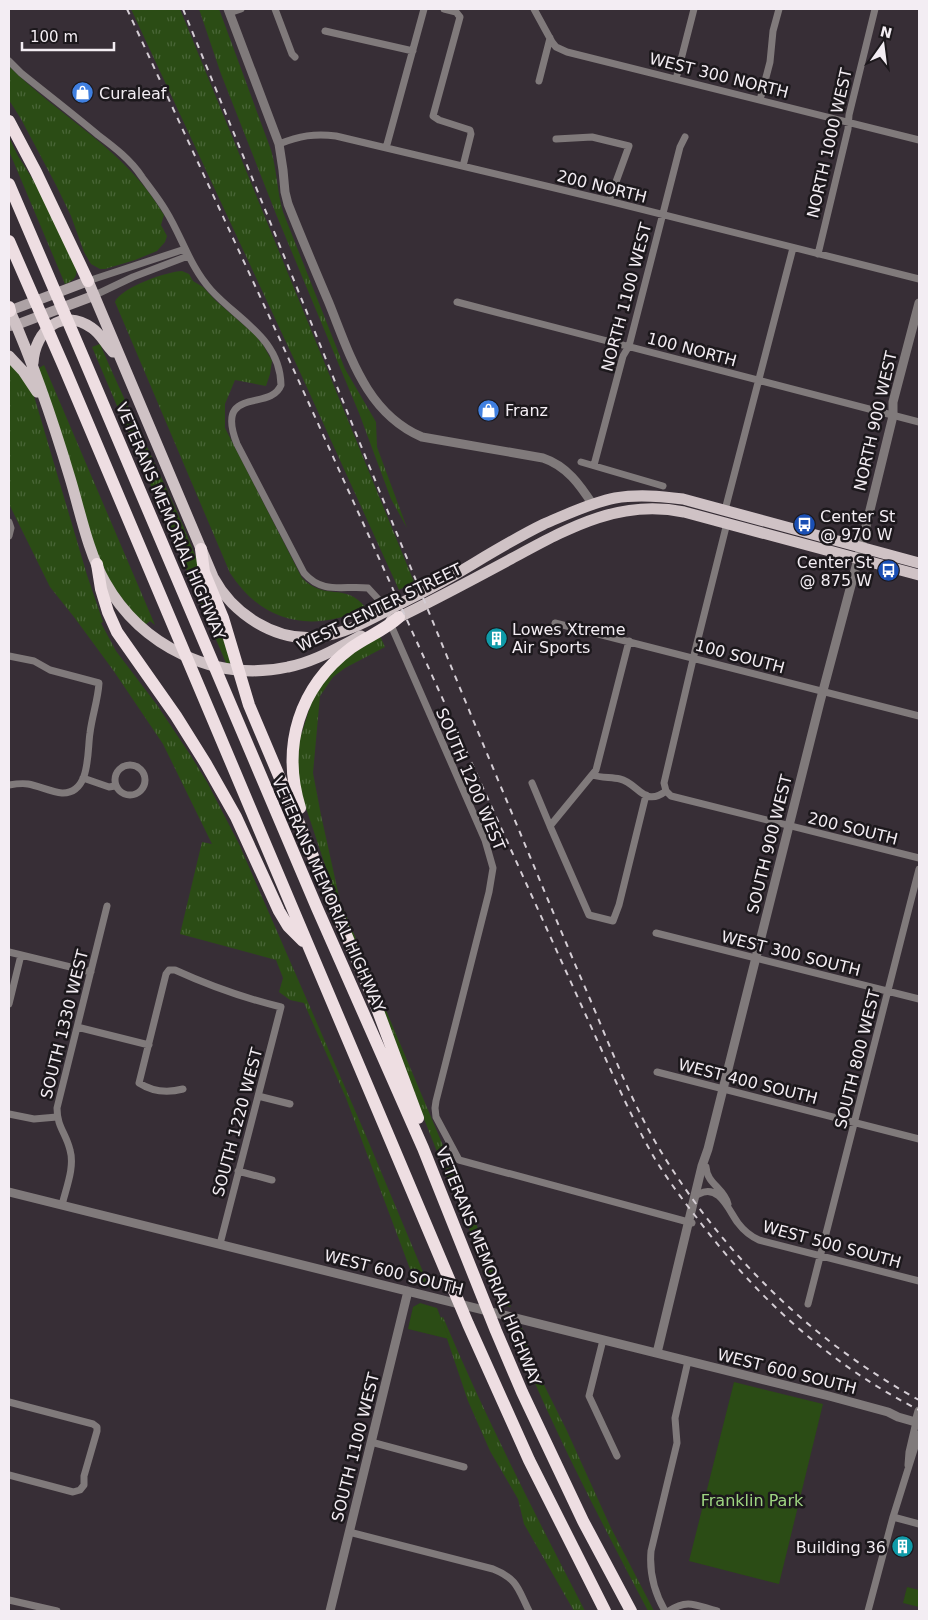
<svg xmlns="http://www.w3.org/2000/svg" width="928" height="1620" viewBox="0 0 928 1620" font-family="'DejaVu Sans',sans-serif">
	<defs>
		<pattern id="grass-tufts" width="24" height="20" patternUnits="userSpaceOnUse" patternTransform="scale(1.25)"><rect width="24" height="20" fill="#2b4c15"/><path d="M3 7l-1-3M5 7V3M7 7l1-3M15 17l-1-3M17 17v-4M19 17l1-3" fill="none" stroke="#4a6638"/></pattern>
	</defs>
	<rect width="100%" height="100%" fill="#372e36"/>
	<path fill="url(#grass-tufts)" d="M131,9h49l234,573 -15,8 -100,-220z
		M199,9h20l52,141c6,21 6,41 12,62l62,157 31,53 1,25 30,81 -16,-29 -32,-86 -83,-199 -55,-140z
		M9,66c52,53 115,81 155,149l-3,10 6,11 -2,6 -8,9 -22,9 -30,9h-5l-9,-5 -7,-12 -13,-36 -15,-31 -35,-66 -12,-19z
		M9,137l9,19 22,35 36,77c2,9 -3,13 -11,16l-56,-133z
		M182,271l7,3 4,7 10,6 12,13 40,35 8,10 9,16 -2,13 -4,12 -31,-6 -10,24v24l77,150c23,24 43,3 64,30 -53,25 -103,16 -136,-35l-115,-271c5,-14 53,-31 67,-31z
		M100,344c33,78 74,153 103,232 11,29 19,58 29,87h-6l-134,-316z
		M9,362l11,10 14,24 53,179 16,47 -2,1 15,28 41,54 34,51 16,26 32,62 125,287 62,148 3,1 3,8 -20,-5 1,-6 -67,-179 -42,-95 -14,-3 -11,-8 4,-14 -7,-18 -96,-26 22,-92 10,2 -49,-100 -50,-74 -39,-53 -24,-30 -41,-83z
		M44,365l111,260 -5,-4 -5,4 -12,-12 -24,-32 -12,-28 -58,-185z
		M380,636l5,11 -40,21 -12,9 -13,19 -7,77 8,42 19,86 171,406 -12,-2 -4,-9 2,-1 -52,-123 -114,-289 -30,-90 -4,-21 2,-30 13,-42 17,-26 24,-22z
		M443,1317c42,100 92,197 142,294h-11l-50,-87 -6,-25 -28,-48 -22,-50 -28,-83z
		M508,1325l14,3 11,35 34,68 44,97 43,83h-6c-48,-91 -96,-184 -135,-279l-3,-1z"/>
	<path fill="#2b4c15" d="M420,1303l17,5 12,31 -41,-10 5,-22z
		M734,1382l89,22 -44,180 -90,-23z
		M907,1587l12,3v17l-16,-4z"/>
	<g fill="none" stroke-linecap="round" stroke-linejoin="round">
		<path stroke="#807a7b" stroke-width="7" d="M275,9l17,45 3,3
			M444,9l12,3 4,5 -27,99 6,4 31,10 1,4 -8,32
			M534,9l18,33 4,5 11,5 352,88
			M229,13l12,-4
			M325,31l88,20
			M9,61l12,12c26,21 52,41 77,62 16,12 33,25 44,42 8,11 17,22 24,34 16,26 24,56 45,79 27,30 69,48 70,95 -10,27 -67,0 -44,59l67,129c19,22 40,12 64,15l12,13 6,12
			M676,79l18,-70
			M539,81l11,-43
			M760,100l10,-38 3,-31 6,-22
			M556,139l36,-2 37,9 -20,55
			M279,144c20,-8 36,-11 57,-8l273,65 310,78
			M386,148l38,-139
			M818,254l30,-125 1,-14 26,-106
			M88,281l97,-32
			M93,296l40,-19 55,-21
			M457,302l462,120
			M581,462l82,24
			M594,465l29,-109 6,-10 51,-199 5,-10
			M725,510l68,-262
			M9,522l2,6 -2,8
			M390,623l95,217 8,28 -4,24 -53,209 -1,7 1,9 23,43 233,63
			M555,623l364,93
			M629,641l-33,129 -46,56 39,89 24,6 6,-16 27,-110
			M9,656l25,5 16,9 49,13c-1,17 -7,33 -9,50 -3,18 1,61 -28,60 -11,-1 -23,-7 -34,-9 -6,-1 -13,0 -19,1
			M115 780a15 15 0 1 1 30 0a15 15 0 1 1-30 0Z
			M592,775c10,3 19,2 28,4 18,4 24,29 46,12
			M83,778l26,9 6,-1
			M532,783l18,43
			M666,791l-2,-8 31,-132 32,-128
			M666,791l5,5 248,62
			M656,933l263,66
			M9,952l82,20
			M9,1004l12,-49
			M77,1027l72,18
			M657,1072l262,67
			M183,1089c-15,4 -30,3 -44,-6l27,-109 3,-4h6c35,16 69,28 106,37l-61,237
			M258,1096l32,8
			M9,1114l25,5 23,-2
			M706,1167c1,17 18,21 22,37
			M238,1171l34,9
			M699,1194c20,-11 30,17 39,29 6,8 12,13 21,17l160,41
			M62,1205c4,-17 13,-38 8,-55 -4,-17 -13,-23 -13,-42l50,-202
			M808,1304l111,-435
			M603,1340l-14,56 28,60
			M9,1402l84,22 4,3v4l-13,45v9l-4,5 -7,2 -64,-17
			M371,1442l93,25
			M908,1465l1,-13 7,-30
			M893,1517l26,7
			M349,1532l144,37c25,10 25,20 36,42
			M9,1600l48,11
			M665,1611c-11,-19 -16,-37 -14,-60l26,-108 -2,-25 13,-57
			M669,1611c19,-13 28,-5 48,0
			M868,1611l25,-94 26,-83"/>
		<path stroke="#807a7b" stroke-width="9" d="M228,9l51,135 4,26 2,22 3,12c13,33 27,66 41,99 21,52 37,110 93,134l121,21c24,8 37,27 50,47
			M9,1192l820,204 59,16 10,5 21,6
			M657,1353l45,-187 6,-17 112,-447 38,-143 35,-143v-14l26,-99
			M916,1422l3,-11
			M330,1611l78,-320"/>
		<path stroke="#ada2a5" stroke-width="10" d="M9,311l79,-30
			M9,326l7,-1 77,-29"/>
		<path stroke="#cfc2c5" stroke-width="11" d="M88,281l125,296c20,37 62,65 105,60 27,-3 51,-17 74,-29 19,-10 38,-19 57,-30 31,-18 62,-38 95,-54 21,-9 49,-22 71,-26 23,-4 45,-2 68,1l236,64
			M10,311c24,54 43,110 60,167 10,33 18,74 35,104 36,64 110,101 183,85 26,-5 49,-19 73,-31
			M9,356l14,15 14,21
			M33,363c2,-33 29,-56 59,-35 9,6 13,16 21,24
			M391,621c40,-19 79,-40 118,-61 56,-30 109,-62 175,-48l235,63"/>
		<path stroke="#eedee2" stroke-width="12" d="M9,121l27,51 52,109
			M9,184l75,175 233,549 106,240 73,183 26,61 61,129 48,90
			M9,241l55,126 404,957 61,136 76,151
			M9,307l1,4
			M201,549l3,23 19,46 26,87 126,298 43,115
			M97,564l4,25 7,23 9,20 59,84 30,48 30,53 43,94 9,15 15,15
			M300,808c-19,-62 -1,-121 51,-160 15,-11 34,-18 48,-31"/>
		<path stroke="#d4cdd4" stroke-width="2" stroke-dasharray="6 6" stroke-linecap="butt" d="M127,9l155,335 335,740c12,26 24,51 38,75 13,21 27,40 42,59 60,80 132,146 222,192
			M183,9c59,144 118,288 176,432 49,119 97,239 147,358 28,67 55,133 84,200 24,57 46,115 80,167 63,98 147,178 249,234"/>
	</g>
	<defs>
		<symbol id="shop-disc" viewBox="-11 -11 22 22"><circle r="9.5" fill="#3f7fe0" stroke="#1c181c"/><path d="M-5-2.5h2.3a2.7 3.5 0 0 1 5.4 0H5L5.5 6h-11ZM-1.5-2.5h3a1.5 2.3 0 0 0-3 0Z" fill="#fff"/></symbol>
		<symbol id="bus-disc" viewBox="-11 -11 22 22"><circle r="9.5" fill="#1a4fb4" stroke="#1c181c"/><path d="M-5-6H5V4H4V6H2V4H-2V6H-4V4H-5ZM-3.5-4V0h7V-4ZM-3.5 1.2v1.5H-2V1.2ZM2 1.2v1.5H3.5V1.2Z" fill="#fff"/></symbol>
		<symbol id="building-disc" viewBox="-11 -11 22 22"><circle r="9.5" fill="#0f9aa8" stroke="#1c181c"/><path d="M-4-6H4V6H1V3H-1V6H-4ZM-2.5-4.3h1.7v1.8h-1.7ZM.8-4.3h1.7v1.8H.8ZM-2.5-1h1.7V.8h-1.7ZM.8-1h1.7V.8H.8Z" fill="#fff"/></symbol>
	</defs>
	<g fill-rule="evenodd">
		<use href="#shop-disc" x="70" y="80" width="25" height="25"/>
		<use href="#shop-disc" x="476" y="398" width="25" height="25"/>
		<use href="#bus-disc" x="792" y="512" width="25" height="25"/>
		<use href="#bus-disc" x="876" y="558" width="25" height="25"/>
		<use href="#building-disc" x="484" y="626" width="25" height="25"/>
		<use href="#building-disc" x="890" y="1534" width="25" height="25"/>
	</g>
	<g text-anchor="middle" stroke-width="5" stroke-linejoin="round" paint-order="stroke">
		<g font-size="16" fill="#f3edf3" stroke="#1c181c">
			<text transform="translate(719 75) rotate(14)" y="6">WEST 300 NORTH</text>
			<text transform="translate(829 143) rotate(-77)" y="6">NORTH 1000 WEST</text>
			<text transform="translate(602 186) rotate(14)" y="6">200 NORTH</text>
			<text transform="translate(626 297) rotate(-75)" y="6">NORTH 1100 WEST</text>
			<text transform="translate(692 349) rotate(15)" y="6">100 NORTH</text>
			<text transform="translate(875 421) rotate(-77)" y="6">NORTH 900 WEST</text>
			<text transform="translate(171 521) rotate(67)" y="6">VETERANS MEMORIAL HIGHWAY</text>
			<text transform="translate(379 607) rotate(-26)" y="6">WEST CENTER STREET</text>
			<text transform="translate(740 656) rotate(15)" y="6">100 SOUTH</text>
			<text transform="translate(471 779) rotate(67)" y="6">SOUTH 1200 WEST</text>
			<text transform="translate(853 828) rotate(14)" y="6">200 SOUTH</text>
			<text transform="translate(769 844) rotate(-76)" y="6">SOUTH 900 WEST</text>
			<text transform="translate(329 894) rotate(66)" y="6">VETERANS MEMORIAL HIGHWAY</text>
			<text transform="translate(791 953) rotate(14)" y="6">WEST 300 SOUTH</text>
			<text transform="translate(64 1024) rotate(-76)" y="6">SOUTH 1330 WEST</text>
			<text transform="translate(857 1059) rotate(-76)" y="6">SOUTH 800 WEST</text>
			<text transform="translate(748 1081) rotate(14)" y="6">WEST 400 SOUTH</text>
			<text transform="translate(237 1122) rotate(-75)" y="6">SOUTH 1220 WEST</text>
			<text transform="translate(832 1244) rotate(15)" y="6">WEST 500 SOUTH</text>
			<text transform="translate(489 1266) rotate(68)" y="6">VETERANS MEMORIAL HIGHWAY</text>
			<text transform="translate(394 1272) rotate(14)" y="6">WEST 600 SOUTH</text>
			<text transform="translate(787 1371) rotate(14)" y="6">WEST 600 SOUTH</text>
			<text transform="translate(355 1447) rotate(-76)" y="6">SOUTH 1100 WEST</text>
		</g>
		<g font-size="16" fill="#f3edf3" stroke="#1c181c" text-anchor="start">
			<text x="99" y="99">Curaleaf</text>
			<text x="505" y="416">Franz</text>
			<text x="820" y="522">Center St<tspan x="820" dy="18">@ 970 W</tspan></text>
			<text x="872" y="568" text-anchor="end">Center St<tspan x="872" dy="18">@ 875 W</tspan></text>
			<text x="512" y="635">Lowes Xtreme<tspan x="512" dy="18">Air Sports</tspan></text>
			<text x="886" y="1553" text-anchor="end">Building 36</text>
		</g>
		<g font-size="16" fill="#9ed581" stroke="#1c181c">
			<text x="752" y="1506">Franklin Park</text>
		</g>
	</g>
	<rect width="928" height="1620" fill="none" stroke="#f3edf3" stroke-width="20"/>
	<g transform="translate(883 45) rotate(14)" stroke="#1c181c" stroke-width="4" paint-order="stroke">
	<path d="M0-4L9 19L0 12L-9 19Z" fill="#f3edf3"/>
	<text y="-8" font-size="14" font-weight="bold" text-anchor="middle" fill="#f3edf3">N</text>
	</g>
	<path d="M22 42v8h92v-8" fill="none" stroke="#f3edf3" stroke-width="2.5"/>
	<text x="30" y="42" font-size="15" fill="#f3edf3" stroke="#1c181c" stroke-width="4" paint-order="stroke">100 m</text>
</svg>
